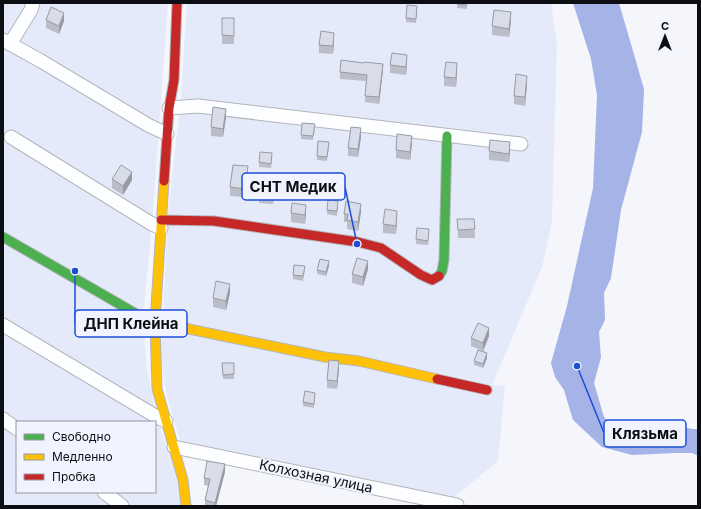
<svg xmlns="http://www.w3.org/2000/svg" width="701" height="509" viewBox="0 0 701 509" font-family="Inter,sans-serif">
	<rect width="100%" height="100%" fill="#f4f6fc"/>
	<path fill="#e5eafa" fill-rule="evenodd" d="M3,3h165l-16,221 -9,93 4,54 10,46 19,59 4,30h-177zM17,422h138v70h-138z
		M187,3h364l6,39 -5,180 -10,45 -50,118 13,1 -7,75 -46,38 -271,-55 -14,-47 -6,-37 7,-149 12,-103z"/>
	<path fill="#a5b3e6" d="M573,3h46l25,86 -2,43 -21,78 -10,68 -7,15 1,27 -6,12 2,25 -7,26 10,34 6,6 16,5 39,-4 28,5h5v27l-6,-3h-17l-43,2 -30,-8 -29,-27 -9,-30 -9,-13 -4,-14 16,-57 26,-118 4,-93 -6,-36z"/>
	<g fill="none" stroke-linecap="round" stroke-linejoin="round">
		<defs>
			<path id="street" d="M3,40l38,21 107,64 19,9
				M10,44l21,-34 2,-7
				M169,108l29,-2 323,38
				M11,137l141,87 9,4
				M3,325l154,92 9,4
				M3,419l14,10
				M174,447l283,58 -1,1
				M104,492l18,14"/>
			<path id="fast" d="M3,237l137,79
				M439,276l3,-5 2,-11 3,-124"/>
			<path id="slow" d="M164,181l-9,141 2,67 26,91 3,26
				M140,316l15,6 170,35 34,4 78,18"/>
			<path id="jam" d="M164,181l5,-73 5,-28 3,-77
				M161,220l53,1 144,21 23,6 40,27 11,5 7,-4
				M437,379l50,11"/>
		</defs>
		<use href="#street" stroke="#b3b5ba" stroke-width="15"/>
		<use href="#fast" stroke="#b3b5ba" stroke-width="11"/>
		<use href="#slow" stroke="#b3b5ba" stroke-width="11"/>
		<use href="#jam" stroke="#b3b5ba" stroke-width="11"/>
		<use href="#street" stroke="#fdfeff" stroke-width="13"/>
		<use href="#fast" stroke="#4caf50" stroke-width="9"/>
		<use href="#slow" stroke="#ffc107" stroke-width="9"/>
		<use href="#jam" stroke="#c62828" stroke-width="9"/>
	</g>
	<path fill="#bbbec8" d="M457,3h10v6l-10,-1z
		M417,11l-1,12 -10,-1v-4z
		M222,18h12v26h-12z
		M46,20l18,1 -5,13 -13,-6z
		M511,21l-2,16 -17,-2v-9z
		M334,41l-1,13 -14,-1v-8z
		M407,63l-1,12 -16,-2v-8z
		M383,70l-4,34 -14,-2 1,-21 -26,-2v-7z
		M457,72l-1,15 -12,-1v-9z
		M527,84l-2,22 -11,-2v-8z
		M226,117l-3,20 -12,-1v-9z
		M315,129l-2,11 -12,-1v-4z
		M361,137l-3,20 -10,-1v-8z
		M412,144l-2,16 -14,-2v-8z
		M329,146l-2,15 -10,-1v-4z
		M489,151h21l-1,11 -20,-2z
		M272,158l-1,10 -12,-1v-5z
		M248,175l-3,22 -15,-1v-9z
		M112,179l20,1 -9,15 -11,-7z
		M274,192l-1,12 -14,-1v-9z
		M338,205l-1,11 -10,-2v-4z
		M361,212l-3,19 -11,-2v-7h-3v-8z
		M291,213h15l-1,11 -14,-2z
		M397,219l-1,15 -13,-1v-9z
		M457,219h17l1,19h-17z
		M429,233l-1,12 -12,-1v-5z
		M329,266l-3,10 -9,-2v-4z
		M368,269l-5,17 -11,-3v-9z
		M305,270l-2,11 -10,-2v-4z
		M230,293l-4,17 -13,-3v-9z
		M489,336l-6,15 -12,-5v-8z
		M487,358l-4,10 -9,-3v-4z
		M222,363h12v16h-11z
		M339,369l-2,20 -10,-1v-8z
		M315,397l-1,11 -11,-2v-4z
		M225,472l-9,34h-11v-6l3,-14 -4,-1v-7z"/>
	<path fill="#989ba3" d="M511,12v9l-2,16v-8z
		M64,13v8l-5,13v-8z
		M334,33v8l-1,13v-8z
		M407,55v8l-1,12v-8z
		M457,63v9l-1,15v-9z
		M383,64v6l-4,34v-7z
		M527,76v8l-2,22v-9z
		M226,109v8l-3,20v-8z
		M361,128v9l-3,20v-8z
		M412,136v8l-2,16v-8z
		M510,142v9l-1,11v-8z
		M248,166v9l-3,22v-8z
		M132,172v8l-9,15v-9z
		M274,184v8l-1,12v-8z
		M361,204v8l-3,19v-9z
		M306,205v8l-1,11v-9z
		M397,211v8l-1,15v-8z
		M329,261v5l-3,10v-4z
		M368,261v8l-5,17v-9z
		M230,284v9l-4,17v-9z
		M489,328v8l-6,15v-8z
		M487,353v5l-4,10v-4z
		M339,361v8l-2,20v-8z
		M225,464v8l-9,34h-1v-3z"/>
	<path fill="#d9dde9" stroke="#989ba3" d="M457,3h10v2l-10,-1z
		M407,5l10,1 -1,13 -10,-1z
		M51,7l13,6 -5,13 -13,-6z
		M494,10l17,2 -2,17 -17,-3z
		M222,18h12v18l-12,-1z
		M321,31l13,2 -1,13 -14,-1z
		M392,53l15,2 -1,12 -16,-2z
		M341,60l23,3 1,-1 18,2 -4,33 -14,-1 2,-21 -27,-3z
		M446,62l11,1 -1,15 -12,-1z
		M516,74l11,2 -2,21 -11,-1z
		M213,107l13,2 -3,20 -12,-2z
		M302,123l13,1 -2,12 -12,-1z
		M351,127l10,1 -3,21 -10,-1z
		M397,134l15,2 -2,16 -14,-2z
		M490,140l20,2 -1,12 -20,-3z
		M318,141l11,1 -2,15 -10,-1z
		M260,152l12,1 -1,11 -12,-2z
		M121,165l11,7 -9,14 -11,-7z
		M233,165l15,1 -3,23 -15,-2z
		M328,200l10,1 -1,10 -10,-1z
		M346,201l15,3 -3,18 -11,-2 1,-6h-4z
		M292,203l14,2 -1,10 -14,-2z
		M385,209l12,2 -1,15 -13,-2z
		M457,219h17l1,10 -17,1z
		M417,228l12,1 -1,12 -12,-2z
		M357,258l11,3 -5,16 -11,-3z
		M320,259l9,2 -3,11 -9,-2z
		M294,265l11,1 -2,10 -10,-1z
		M216,281l14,3 -4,17 -13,-3z
		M478,323l11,5 -6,15 -12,-5z
		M478,350l9,3 -4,11 -9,-3z
		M329,360l10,1 -2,20 -10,-1z
		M222,363h12v11l-11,1z
		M305,391l10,2 -1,11 -11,-2z
		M207,461l18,3 -10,39 -10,-3 5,-21 -6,-1z"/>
	<g text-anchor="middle" stroke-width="4" stroke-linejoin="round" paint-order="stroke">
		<g font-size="14" fill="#0d0e14" stroke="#f1f4ff">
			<text transform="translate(316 476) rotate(12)" y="5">Колхозная улица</text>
		</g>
	</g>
	<path fill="none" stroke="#1d4ed8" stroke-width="1.5" d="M357 244L345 187M75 271L75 323M577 366L604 433"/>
	<g fill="#1d4ed8" stroke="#f1f4ff" stroke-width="1.5">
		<circle cx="357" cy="244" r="4"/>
		<circle cx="75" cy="271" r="4"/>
		<circle cx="577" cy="366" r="4"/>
	</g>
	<g fill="#f1f4ff" stroke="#1d4ed8" stroke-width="1.5">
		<rect x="242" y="173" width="103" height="27" rx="4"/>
		<rect x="75" y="310" width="112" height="27" rx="4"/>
		<rect x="604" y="420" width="82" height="27" rx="4"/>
	</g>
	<g font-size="15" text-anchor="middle" font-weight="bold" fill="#0d0e14">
		<text x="293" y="192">СНТ Медик</text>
		<text x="131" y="329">ДНП Клейна</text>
		<text x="645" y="439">Клязьма</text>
	</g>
	<rect width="701" height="509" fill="none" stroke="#0d0e14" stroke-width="8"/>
	<rect x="16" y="421" width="140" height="72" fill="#f1f4ff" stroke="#9698a1"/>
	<rect x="24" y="434" width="20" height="6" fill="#4caf50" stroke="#9698a1"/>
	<text x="52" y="441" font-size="12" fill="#0d0e14">Свободно</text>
	<rect x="24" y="454" width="20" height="6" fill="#ffc107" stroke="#9698a1"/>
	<text x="52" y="461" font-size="12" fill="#0d0e14">Медленно</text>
	<rect x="24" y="474" width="20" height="6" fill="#c62828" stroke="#9698a1"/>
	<text x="52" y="481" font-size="12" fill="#0d0e14">Пробка</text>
	<g transform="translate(665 36)" stroke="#f1f4ff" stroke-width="3" paint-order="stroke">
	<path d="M0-3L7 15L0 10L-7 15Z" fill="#0d0e14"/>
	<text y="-6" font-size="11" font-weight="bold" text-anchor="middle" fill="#0d0e14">С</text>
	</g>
</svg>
